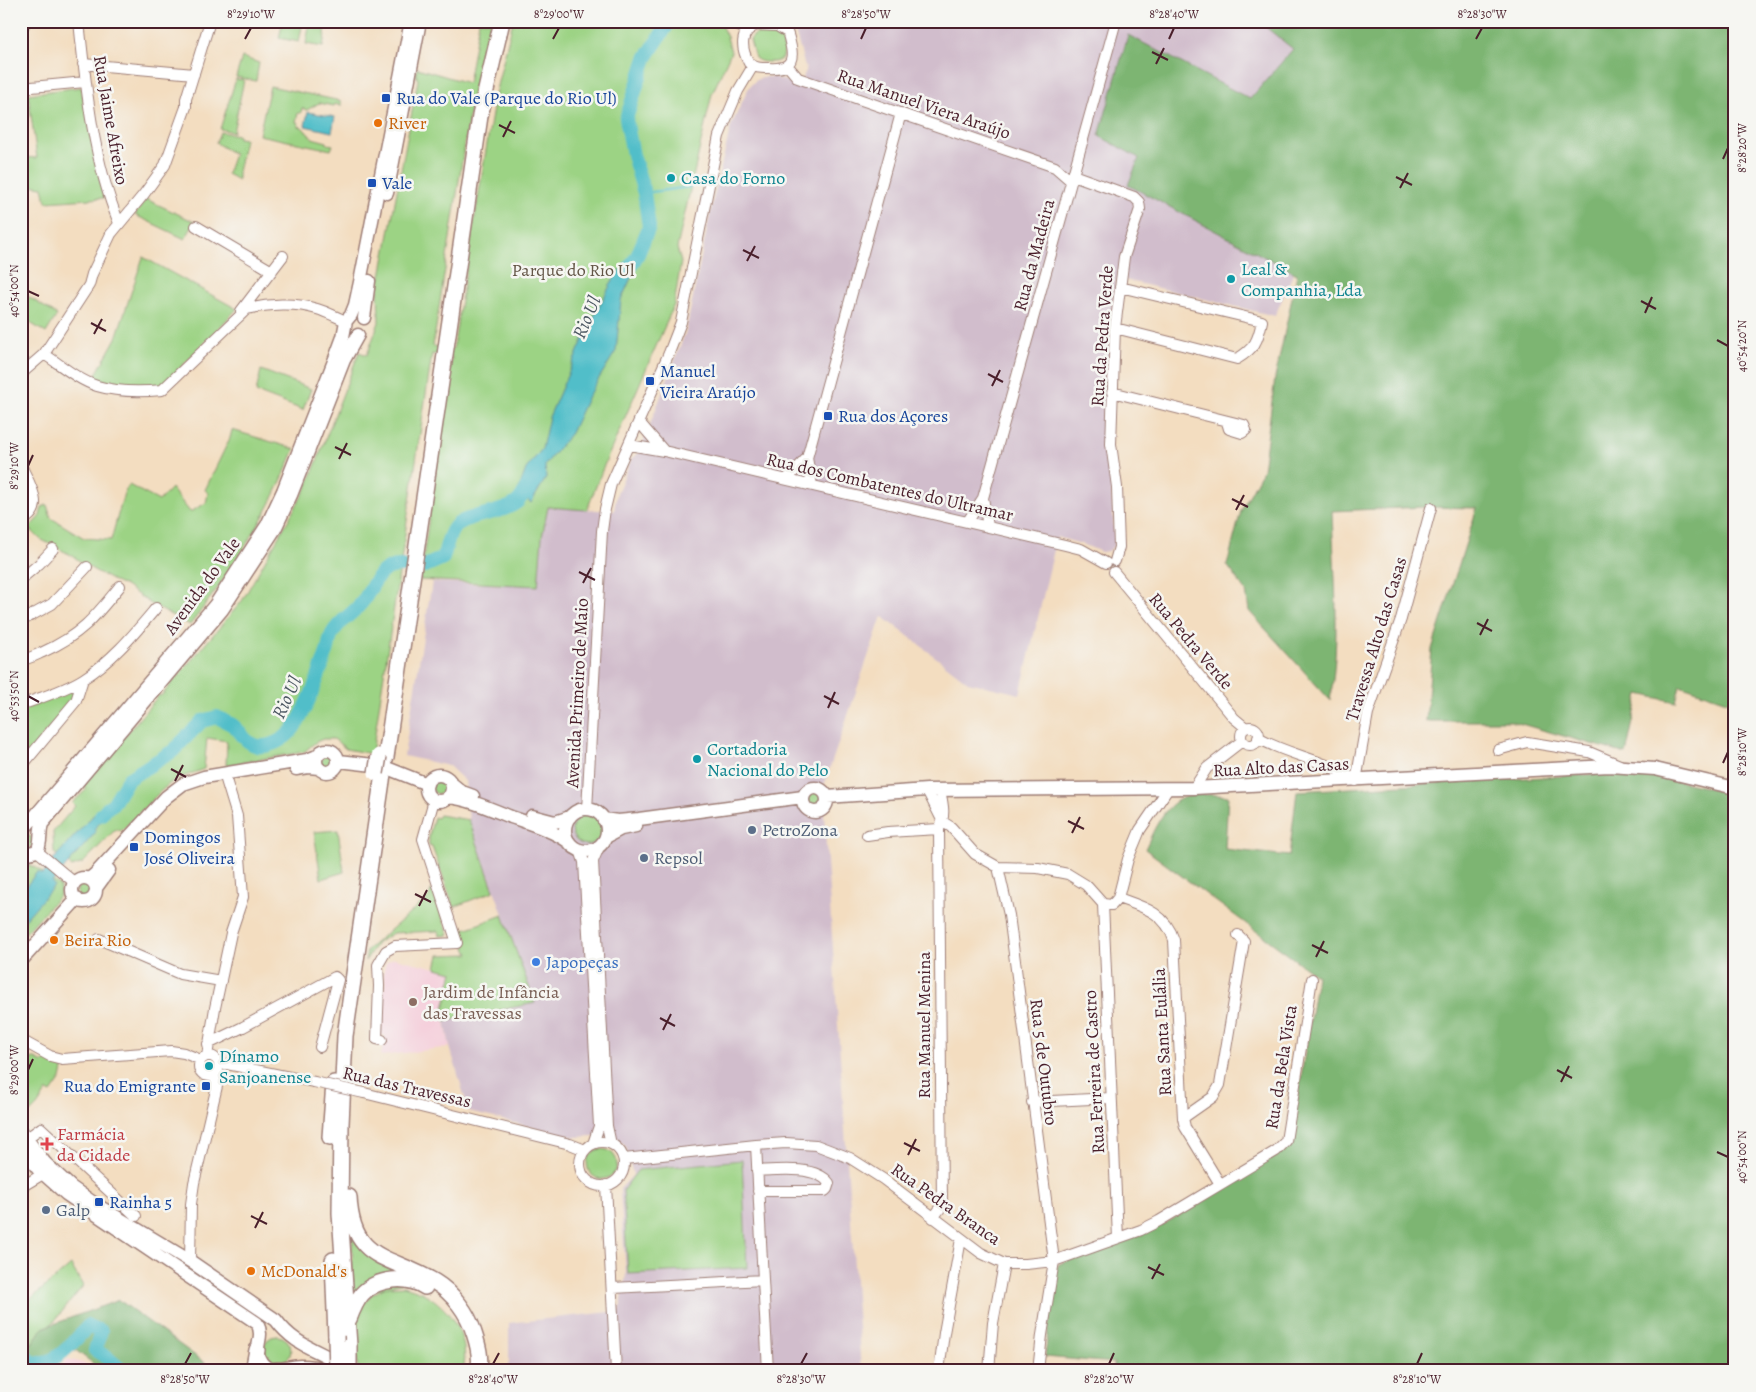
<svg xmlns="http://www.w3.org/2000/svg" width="1756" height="1392" viewBox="0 0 1756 1392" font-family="Alegreya,serif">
	<rect width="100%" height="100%" fill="#f6f6f2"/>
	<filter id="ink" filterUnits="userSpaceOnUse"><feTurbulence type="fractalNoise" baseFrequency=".02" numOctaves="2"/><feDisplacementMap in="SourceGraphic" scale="10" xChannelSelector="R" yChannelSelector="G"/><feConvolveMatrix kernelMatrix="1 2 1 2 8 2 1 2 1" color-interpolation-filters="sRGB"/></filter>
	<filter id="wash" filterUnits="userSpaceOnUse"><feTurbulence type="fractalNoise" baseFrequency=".0096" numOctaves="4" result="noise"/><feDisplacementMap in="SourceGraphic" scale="20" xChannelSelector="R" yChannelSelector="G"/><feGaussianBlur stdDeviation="1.12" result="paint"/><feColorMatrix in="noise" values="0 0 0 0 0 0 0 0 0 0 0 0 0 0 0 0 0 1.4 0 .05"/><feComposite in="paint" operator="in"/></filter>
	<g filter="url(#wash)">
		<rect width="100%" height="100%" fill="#f3ddc0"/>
		<path fill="#f5cfdb" d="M21,496l1,2 5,-1 2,5 -2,7 -6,6z
			M394,958l59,14 -10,41 7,34 -69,9 4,-20 -5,-2 2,-42 3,-5v-6l-2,-7 3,-12z
			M68,1359l31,9 1,3h-43z"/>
		<path fill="#d1bdcc" d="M802,21h503l-6,25 -6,228 -18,42 -158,-38 -4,27 -6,112 8,127 -6,7 -8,1 -16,-7 -28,-8 -37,157 -52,-12 -86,-66 -58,169h-2l39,586h-355l3,-9v-39l111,-12 6,-37 -6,-85 13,-14 -7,-28 -13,-12 -39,2 -105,-25 -19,-65 -5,-26 90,-18 -66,-183 -4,-39 -16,-15 -45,-10 28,-174 106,4 4,-49 6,-30 66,4 3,-18 15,-35 7,-5 47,-122 27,-131 18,-74 18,-39 6,-6 7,-4h12l26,9 6,-16 -11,-39z"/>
		<path fill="#9cd384" stroke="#737958" d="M283,21h20l-4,21 -20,-4z
			M310,21h17l-4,26 -17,-3z
			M479,21h12l-15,64h-2l-41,261 20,3 43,-259 17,-69h206l8,16 4,15 -19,42 -35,154 4,14 -7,43 -71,163 -16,42 -39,-3 -6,30 -4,49 -118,-6 32,-223 -20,-3 -60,400 -26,-5 -12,-10h-11l-7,3 -12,10 -78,13 1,-24 -20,-3 -3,31 -30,11 -13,11 -40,40 -5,-2 -33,34 -11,4 -18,-14 -1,-21 22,-26 -3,-3 15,-14 -3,-4 75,-90 2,1 81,-95 65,-114 52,-135 8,3 12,-33 -1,-30 40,-212 -2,-5 1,-7 51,15z
			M760,32h14l7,4c5,12 6,27 -11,26 -6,0 -10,0 -15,-4l-5,-18 3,-4z
			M242,57l17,6 -3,18 -20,-4z
			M236,79l8,1 -11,52 -13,-3z
			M270,86l71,15v5l-6,-2 -1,2 -15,-3 -12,7 -5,-2 -1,5h-3l-2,9 3,1 -1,3 4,1 10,11 15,4v2l6,1 -2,5 -72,-15z
			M81,87l23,111 -58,4 -3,-15 -22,-3v-27l16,1 -9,-64z
			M220,132l18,3v3l7,1 -7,33v8l-11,-6 7,-20 -18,-11z
			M146,199l49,23 -10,17 -50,-24z
			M143,257l94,52 -73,76 -16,4 -26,-4 -28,-7 22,-40z
			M21,292l36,23 -11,18 -25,-16z
			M261,370l50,19 -8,21 -47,-18z
			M232,430l63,19c-11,25 -21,50 -35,73 -21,36 -45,71 -70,103l-36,-19 -30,-21 -5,-1 -34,-19 -12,-9 -33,-17 -11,-11 11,-12 2,-9 5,-2 4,13 33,20 27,2 13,-47 5,-8 30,16 12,-13 19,24 16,-9 2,-10 -3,-3 25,-52z
			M77,685l-5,15 -51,62v-54z
			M321 762a6 6 0 1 1 12 0a6 6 0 1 1-12 0Z
			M432 787a7 7 0 1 1 14 0a7 7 0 1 1-14 0Z
			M808 799a7 7 0 1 1 14 0a7 7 0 1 1-14 0Z
			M439,815l30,5 25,71 -40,16 -22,-60 -3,-1v-10l5,-19 3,1z
			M572 830a15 15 0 1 1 30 0a15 15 0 1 1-30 0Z
			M338,830l6,42 -23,7 -7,-47z
			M21,836c9,-1 13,0 13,9l-13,5z
			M25,864c14,3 23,13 35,22v9l-39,43v-70z
			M77 891a7 7 0 1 1 14 0a7 7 0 1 1-14 0Z
			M431,890h1l17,44 -1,1 -8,1 -1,-5 -46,2 -16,10 -12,18 2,-11 62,-53z
			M503,915l32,88 -90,18 -2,-8 10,-41 -17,-4 3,-13 30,-1 -12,-26 8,1z
			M21,1058l6,3 6,-3 10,5 3,-4 18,6 -3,14 -10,14 -4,-2 -10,15 -7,7 -9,-8z
			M587 1164a15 15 0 1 1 30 0a15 15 0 1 1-30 0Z
			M742,1160l5,108 -119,6 -5,-84 15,-20z
			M352,1237l66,41 -65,18z
			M71,1265l12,21 -31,38 -9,4 -16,22 -3,-1v-33l-3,-4v-5z
			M404,1286c6,2 13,4 19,7 27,14 48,46 40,78h-102l-3,-3 -4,-33 3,-23 14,-17 15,-8z
			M263 1350a14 14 0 1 1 28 0a14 14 0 1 1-28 0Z"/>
		<path fill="#7db572" stroke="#646a4e" d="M1258,21h477v683l-55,-19 -4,17 -37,-8 -13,60 -115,-33h-85l6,-72 45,-141 -52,-1 -93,4c2,63 9,127 -2,189l-81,-89 -3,-20 -19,-26 14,-54 22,-41 12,-92 22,-104 -169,-89 11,-27 -40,-22 29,-101 122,64 43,-50z
			M1615,773l41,3 79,18v577h-621v-8l-69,-6 10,-85 4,-8 97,-35 130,-79 5,-9 26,-165 -172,-127c9,-19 20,-48 44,-53 12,-3 27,-1 39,0l-3,53 64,7 8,-65z
			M119,1300l97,71h-116l-1,-3 -34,-26 -16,22 -16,-4 -6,-10 16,-22z"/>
		<path fill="#51bec9" stroke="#4e6e7a" d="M308,112l27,5 -3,15 -27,-6z
			M638,254l-2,13 -15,33 -5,51 -28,45 -17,37 -26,32 1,13 -15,25 -13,-12 8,-22 16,-20 7,-32 41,-93 25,-48 17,-21z
			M108,799l7,7 -21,23 2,3 -44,50 2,4 -33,38v-31l16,-21 6,2 15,-20z"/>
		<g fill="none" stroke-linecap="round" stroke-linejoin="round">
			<path stroke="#51bec9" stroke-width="2.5" d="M644,193l46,-6"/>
			<path stroke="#51bec9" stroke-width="14" d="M628,271l10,-17 11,-27 -5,-34 -11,-38 -7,-36 20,-61 24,-37
				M419,566h6l18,-8c3,-9 5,-23 11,-30 10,-14 46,-13 62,-25 7,-5 10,-15 14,-23
				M101,815l7,-8 5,-3 15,-25 45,-28 29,-30 15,-4c5,3 12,5 17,9 8,7 11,17 23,20 12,2 29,-7 36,-17 14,-19 26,-54 34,-77 2,-5 2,-12 5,-18 7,-14 22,-20 31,-33 12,-17 15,-36 39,-35
				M21,1348c2,3 3,8 6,10 20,19 49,-19 61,-32l13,5 -6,19 13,8 15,13"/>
		</g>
	</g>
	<g filter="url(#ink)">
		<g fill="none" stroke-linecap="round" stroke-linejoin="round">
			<defs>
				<path id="minor" d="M79,21c7,68 14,139 40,202
					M731,21l16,10
					M757,25l20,1 10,6c2,5 3,10 4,15 4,19 -7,22 -23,21 -8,0 -13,0 -19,-5 -8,-14 -10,-32 8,-38z
					M784,29l7,-8
					M21,30l5,-9
					M83,64l111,10
					M787,65l11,13 257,89 16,14
					M21,88l64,-6
					M1073,175l61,22 5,5 1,7 -16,48 -9,71 -4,116 6,43 2,60 -4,14
					M196,226l76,45
					M241,311l42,-55
					M1115,328l122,31c18,-11 21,-18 25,-38l-142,-34
					M44,354c17,11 34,26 53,32 20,6 44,6 65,4l85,-81c21,-5 48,-7 70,0 10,3 19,8 29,12
					M21,374l23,-20 45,-69 3,-11 19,-40 33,-40 21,-29 21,-58v-8l24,-78
					M1112,392l132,33 2,5 -4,3 -13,-4 -2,-7
					M639,422l25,29
					M629,445l35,6 401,94 16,4 25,14
					M21,465c8,19 27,44 0,56
					M787,479l20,-21
					M812,485l-5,-27 94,-345
					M983,498l5,28
					M968,521l15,-23 133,-477
					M1114,572l120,146 12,10
					M21,579l18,-15 14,-15
					M21,621l31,-17 35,-37
					M21,660c8,-1 15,-5 22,-8 38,-17 52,-35 77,-66
					M21,705c21,-8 43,-14 62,-26 29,-18 51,-45 73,-71
					M1241 736a9 9 0 1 1 18 0a9 9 0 1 1-18 0Z
					M1258,738c31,18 70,22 98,43l12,-68 33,-94 30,-111
					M1498,750l29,-8 62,10 31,13
					M21,767l55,-66 7,-22
					M1194,788l13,-20 35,-27
					M927,790l16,32 8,5 24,27 23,13 40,1 30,6 18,11 17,19 9,1 6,-7 10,-39 12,-29 28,-41
					M587,810l15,-279 3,-22 6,-25 58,-131 12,-31 38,-186 19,-45 15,-25
					M867,835l21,-3 51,-3
					M599,847l-6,14 14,265 4,18
					M580,850l4,12 15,264 -6,18
					M37,851l38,32
					M998,867l11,48 45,346 -12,74 -4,36
					M1118,898c25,9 47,14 56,42l9,178 2,9 35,57
					M1103,904l15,334
					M99,939l81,35 41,7
					M21,1040l29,16 12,3 109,-8 13,2 17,7
					M382,1040l-5,-1 2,-53 -1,-21 8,-14 9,-5 62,-3 -34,-104 11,-39
					M208,1044l35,-17 92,-50 3,3 -18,67
					M199 1066a10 10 0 1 1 20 0a10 10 0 1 1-20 0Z
					M207,1056l8,-48 16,-75 12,-36 -6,-81 -11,-36
					M219,1065l8,-1 87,18
					M364,1093l206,51 15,6
					M1032,1102l79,-4
					M1183,1118l30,-21 7,-12 24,-144 -6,-6
					M27,1138l14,-10 95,88
					M580 1164a22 22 0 1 1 44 0a22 22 0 1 1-44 0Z
					M756,1145l7,135
					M624,1159l132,-14 30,-2 30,2 34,13 33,21 98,74 23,11h22l28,-3 87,-31 18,-9 117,-70 10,-10 26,-162
					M757,1171c19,-1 59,-6 72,12l-2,6 -2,2h-67
					M606,1185l10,186
					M21,1187l22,-13
					M933,1218l9,-12 -3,-377c7,-13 4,-25 1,-39
					M190,1261l1,-57 3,-21 23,-97 -3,-11
					M613,1288l150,-8 5,91
					M939,1371l5,-38 17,-94
					M989,1371l4,-48 11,-59"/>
				<path id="major" d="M387,193l33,-172
					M364,318l5,-37
					M316 761a11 11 0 1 1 22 0a11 11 0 1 1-22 0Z
					M339,761l43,5 45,18
					M296,769l12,-2 11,1
					M426 788a13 13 0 1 1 26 0a13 13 0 1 1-26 0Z
					M451,783l11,9 11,4
					M803 800a12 12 0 1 1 24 0a12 12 0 1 1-24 0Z
					M448,797c21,2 43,12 63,20 20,7 41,13 58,25
					M827,797l100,-7 267,-2 415,-22 46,3 80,19
					M565 830a21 21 0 1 1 42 0a21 21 0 1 1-42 0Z
					M532,816l23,6 15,-5
					M603,819l15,2 21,-2 164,-22
					M23,830l192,-225 52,-80 16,-34 53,-135 7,-19 3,-16 5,-6 4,-10 5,-23 51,-261
					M606,837l15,-8 15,-3
					M21,855l16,-4c5,-8 2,-18 5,-27l180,-214 53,-81 16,-34 53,-135 14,-25
					M72 890a12 12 0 1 1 24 0a12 12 0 1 1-24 0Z
					M89,879l6,-5 71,-77 17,-13 21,-7 103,-17 10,-4
					M96,888l13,-18
					M21,961l56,-62
					M21,1131l24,32 26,24 24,17 95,57 86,59c19,26 41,29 66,45
					M21,1147l17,22 28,25 191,129c8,15 -3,22 2,35 8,19 27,8 42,8 9,0 19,2 27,5"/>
				<path id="highway" d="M386,757l94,-641 22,-95
					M330,1137l4,-54
					M349,1197c3,66 42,58 86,85 18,11 33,31 39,51 4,12 8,26 4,38
					M333,1260l3,76
					M349,1319c3,-8 7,-18 13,-25 15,-16 45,-19 63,-7
					M349,1346l-9,-133 1,-89 4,-88 38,-262
					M253,1371l4,-21
					M278,1371v-1"/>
			</defs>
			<use href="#minor" stroke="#9e7e76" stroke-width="12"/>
			<use href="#major" stroke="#9e7e76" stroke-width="15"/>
			<use href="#highway" stroke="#9e7e76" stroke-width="18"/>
			<use href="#minor" stroke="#fff" stroke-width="10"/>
			<use href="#major" stroke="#fff" stroke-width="12"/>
			<use href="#highway" stroke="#fff" stroke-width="15"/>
			<defs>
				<path id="minor-bridge" d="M314,1082l50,11"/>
				<path id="highway-bridge" d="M376,773l3,-17
					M336,1336l1,35
					M349,1346v25"/>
			</defs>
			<use href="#minor-bridge" stroke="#9e7e76" stroke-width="12" stroke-linecap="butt"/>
			<use href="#highway-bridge" stroke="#9e7e76" stroke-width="18" stroke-linecap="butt"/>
			<use href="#minor-bridge" stroke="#fff" stroke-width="10"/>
			<use href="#highway-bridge" stroke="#fff" stroke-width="15"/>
		</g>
	</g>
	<path fill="none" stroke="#4a1f2b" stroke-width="2" d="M245,39l6,-11M553,39l6,-11M861,39l5,-11M1169,39l5,-11M1476,39l6,-11M1152,52l16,8M1156,64l8,-16M499,125l16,8M503,137l8,-16M1723,159l5,-11M1396,177l16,8M1400,188l8,-15M743,250l16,8M747,261l8,-15M28,291l11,5M1641,301l15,8M1645,313l7,-16M91,323l15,8M94,334l8,-15M1717,340l11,6M988,374l15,8M992,386l8,-16M335,447l16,8M339,459l8,-16M28,466l5,-11M1232,499l16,8M1236,510l8,-15M579,572l16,8M583,583l8,-15M1477,623l15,8M1480,635l8,-16M28,696l11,6M824,696l15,8M828,708l7,-16M1723,763l5,-11M171,769l15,8M175,781l8,-16M1068,821l16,8M1072,833l8,-16M415,894l16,8M419,906l8,-16M1312,945l16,8M1316,957l8,-16M660,1018l15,8M663,1030l8,-16M28,1070l5,-11M1557,1070l15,8M1561,1082l8,-16M904,1143l16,8M1717,1152l11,5M908,1155l8,-16M251,1216l16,8M255,1228l8,-16M1148,1267l16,8M1152,1279l8,-15M185,1364l6,-11M493,1364l6,-11M801,1364l6,-11M1109,1364l5,-11M1417,1364l5,-11"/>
	<g fill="#1a4fb4" stroke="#f6f6f2" stroke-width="2">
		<rect x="381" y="93" width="10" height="10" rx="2.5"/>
		<rect x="367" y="178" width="10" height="10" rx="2.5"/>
		<rect x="645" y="376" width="10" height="10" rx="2.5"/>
		<rect x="823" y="411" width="10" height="10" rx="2.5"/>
		<rect x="129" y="842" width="10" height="10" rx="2.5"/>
		<rect x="201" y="1081" width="10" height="10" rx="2.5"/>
		<rect x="94" y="1197" width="10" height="10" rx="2.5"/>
	</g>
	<g fill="#e8710a" stroke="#f6f6f2" stroke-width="2">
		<circle cx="378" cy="123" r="5"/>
		<circle cx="54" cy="940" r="5"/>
		<circle cx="251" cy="1271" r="5"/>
	</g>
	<g fill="#0f9aa8" stroke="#f6f6f2" stroke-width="2">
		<circle cx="671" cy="178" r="5"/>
		<circle cx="1231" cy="279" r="5"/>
		<circle cx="697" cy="759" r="5"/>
		<circle cx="209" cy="1066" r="5"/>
	</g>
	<g fill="#5c6f8a" stroke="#f6f6f2" stroke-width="2">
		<circle cx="752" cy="830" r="5"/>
		<circle cx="644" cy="858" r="5"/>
		<circle cx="46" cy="1210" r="5"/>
	</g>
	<circle fill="#3f7fe0" stroke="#f6f6f2" stroke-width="2" cx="536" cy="962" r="5"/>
	<circle fill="#8d6e63" stroke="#f6f6f2" stroke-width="2" cx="413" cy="1002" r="5"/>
	<path fill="#e0444e" stroke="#f6f6f2" stroke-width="2" d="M44.5 1136.5h5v5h5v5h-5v5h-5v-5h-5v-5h5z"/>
	<g text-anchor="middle" stroke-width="5" stroke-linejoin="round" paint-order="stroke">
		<g font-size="18" fill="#164399" stroke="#f6f6f2" text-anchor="start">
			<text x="396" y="104">Rua do Vale (Parque do Rio Ul)</text>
			<text x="382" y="189">Vale</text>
			<text x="660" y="377">Manuel<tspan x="660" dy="21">Vieira Araújo</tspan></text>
			<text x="838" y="422">Rua dos Açores</text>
			<text x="144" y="843">Domingos<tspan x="144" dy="21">José Oliveira</tspan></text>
			<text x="196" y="1092" text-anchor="end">Rua do Emigrante</text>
			<text x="109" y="1208">Rainha 5</text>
		</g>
		<g font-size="18" fill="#4a1f2b" stroke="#f6f6f2">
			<text transform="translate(924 104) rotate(19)" y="6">Rua Manuel Viera Araújo</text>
			<text transform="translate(111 120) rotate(80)" y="6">Rua Jaime Afreixo</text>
			<text transform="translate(1034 255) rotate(-75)" y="6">Rua da Madeira</text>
			<text transform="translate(1102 336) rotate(-86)" y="6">Rua da Pedra Verde</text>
			<text transform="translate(890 487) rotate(13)" y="6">Rua dos Combatentes do Ultramar</text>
			<text transform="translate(202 586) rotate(-54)" y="6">Avenida do Vale</text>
			<text transform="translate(1376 639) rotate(-73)" y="6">Travessa Alto das Casas</text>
			<text transform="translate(1191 641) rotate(50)" y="6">Rua Pedra Verde</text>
			<text transform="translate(577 693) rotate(-87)" y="6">Avenida Primeiro de Maio</text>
			<text transform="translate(1281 767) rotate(-3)" y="6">Rua Alto das Casas</text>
			<text transform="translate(924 1025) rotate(-90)" y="6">Rua Manuel Menina</text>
			<text transform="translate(1162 1032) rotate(-93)" y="6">Rua Santa Eulália</text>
			<text transform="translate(1044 1062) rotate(83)" y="6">Rua 5 de Outubro</text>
			<text transform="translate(1281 1067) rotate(-81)" y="6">Rua da Bela Vista</text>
			<text transform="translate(1094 1072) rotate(-93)" y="6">Rua Ferreira de Castro</text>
			<text transform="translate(407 1087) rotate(13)" y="6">Rua das Travessas</text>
			<text transform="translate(946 1204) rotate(35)" y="6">Rua Pedra Branca</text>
		</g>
		<g font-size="18" fill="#c56008" stroke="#f6f6f2" text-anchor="start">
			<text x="388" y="129">River</text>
			<text x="64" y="946">Beira Rio</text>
			<text x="261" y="1277">McDonald's</text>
		</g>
		<g font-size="18" fill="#0d838f" stroke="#f6f6f2" text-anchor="start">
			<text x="681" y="184">Casa do Forno</text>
			<text x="1241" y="275">Leal &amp;<tspan x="1241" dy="21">Companhia, Lda</tspan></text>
			<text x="707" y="755">Cortadoria<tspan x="707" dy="21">Nacional do Pelo</tspan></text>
			<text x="219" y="1062">Dínamo<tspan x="219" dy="21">Sanjoanense</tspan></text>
		</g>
		<g font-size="18" fill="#635546" stroke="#f6f6f2">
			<text x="573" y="276">Parque do Rio Ul</text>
		</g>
		<g font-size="18" fill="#4e5e75" stroke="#f6f6f2" text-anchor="start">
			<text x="762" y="836">PetroZona</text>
			<text x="654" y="864">Repsol</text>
			<text x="56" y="1216">Galp</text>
		</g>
		<g font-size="18" fill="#366cbe" stroke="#f6f6f2" text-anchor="start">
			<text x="546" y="968">Japopeças</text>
		</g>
		<g font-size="18" fill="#785e54" stroke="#f6f6f2" text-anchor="start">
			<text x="423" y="998">Jardim de Infância<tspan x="423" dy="21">das Travessas</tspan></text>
		</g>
		<g font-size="18" fill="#be3a42" stroke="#f6f6f2" text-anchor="start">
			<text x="57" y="1140">Farmácia<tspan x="57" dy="21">da Cidade</tspan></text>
		</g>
		<g font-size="19" font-style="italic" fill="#4c5762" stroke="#f6f6f2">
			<text transform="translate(586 317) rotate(-67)" y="7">Rio Ul</text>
			<text transform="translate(286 697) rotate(-65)" y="7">Rio Ul</text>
		</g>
	</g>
	<rect width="1756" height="1392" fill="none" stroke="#f6f6f2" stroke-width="55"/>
	<rect x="28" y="28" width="1700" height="1336" fill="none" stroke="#4a1f2b" stroke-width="2"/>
	<g font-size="12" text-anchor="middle" fill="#4a1f2b">
		<text x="251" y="18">8°29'10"W</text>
		<text x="559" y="18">8°29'00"W</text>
		<text x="866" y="18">8°28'50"W</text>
		<text x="1174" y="18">8°28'40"W</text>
		<text x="1482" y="18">8°28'30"W</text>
		<text transform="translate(1742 148) rotate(-90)" y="4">8°28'20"W</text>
		<text transform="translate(14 291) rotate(-90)" y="4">40°54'00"N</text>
		<text transform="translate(1742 346) rotate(-90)" y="4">40°54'20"N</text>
		<text transform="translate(14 466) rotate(-90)" y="4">8°29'10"W</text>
		<text transform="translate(14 696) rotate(-90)" y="4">40°53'50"N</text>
		<text transform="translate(1742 752) rotate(-90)" y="4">8°28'10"W</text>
		<text transform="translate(14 1070) rotate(-90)" y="4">8°29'00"W</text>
		<text transform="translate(1742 1157) rotate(-90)" y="4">40°54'00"N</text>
		<text x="185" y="1383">8°28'50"W</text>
		<text x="493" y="1383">8°28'40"W</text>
		<text x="801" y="1383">8°28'30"W</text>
		<text x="1109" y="1383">8°28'20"W</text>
		<text x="1417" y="1383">8°28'10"W</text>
	</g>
</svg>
